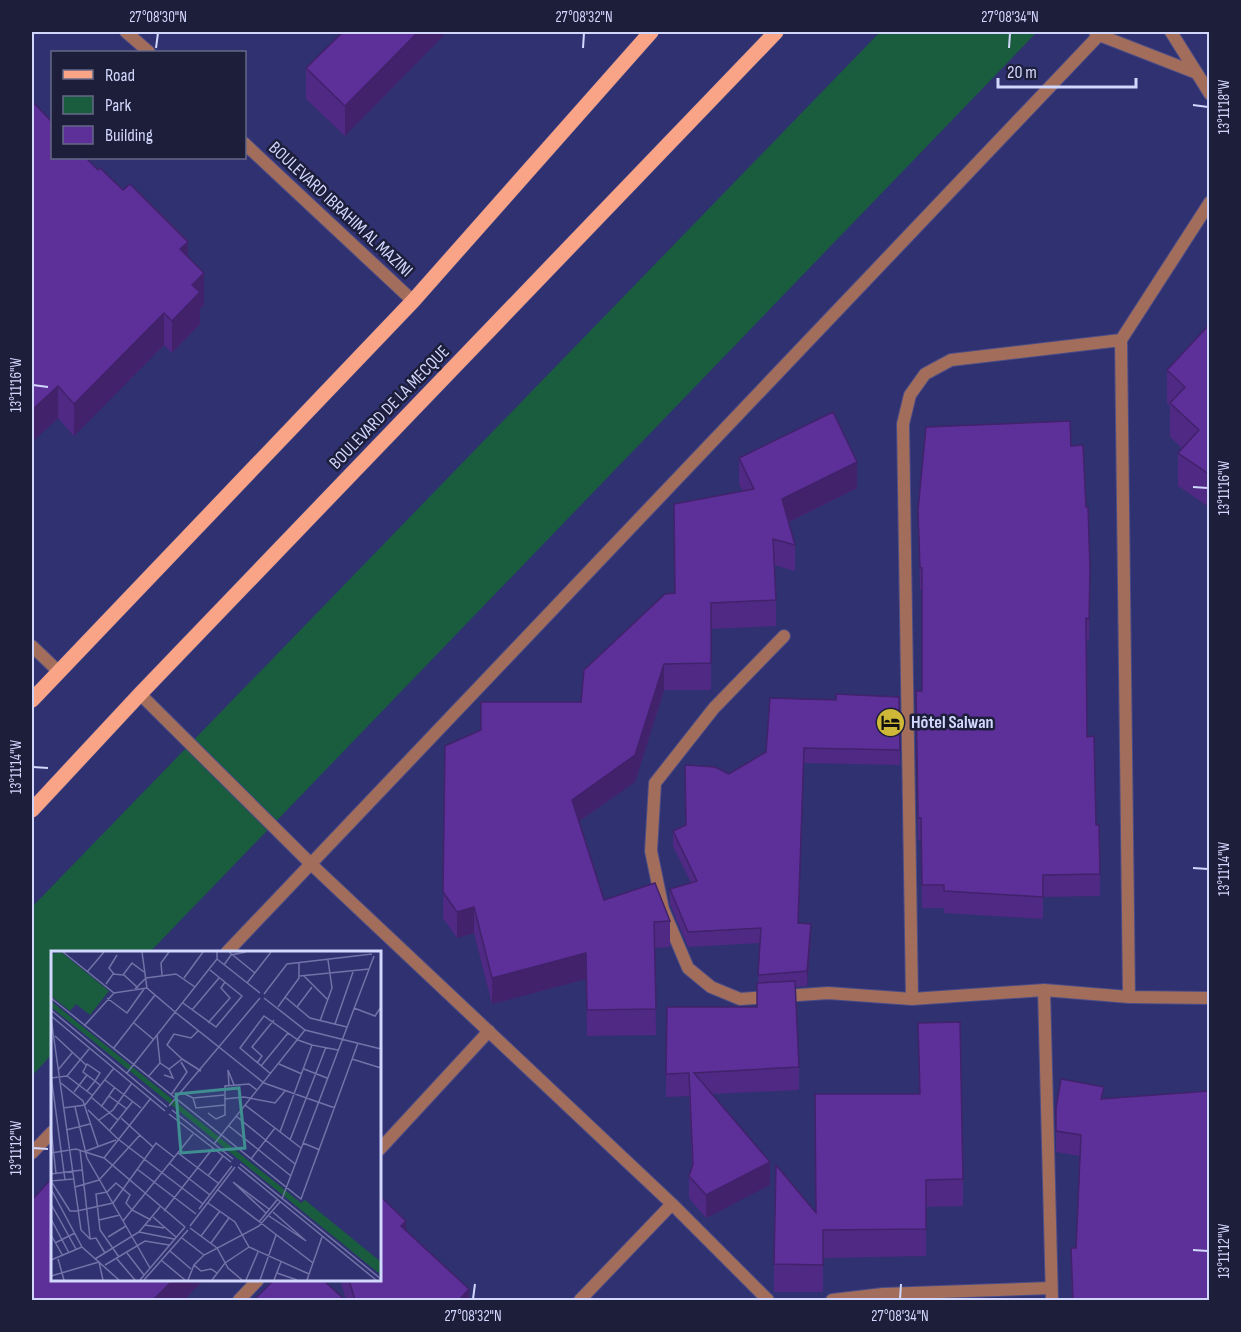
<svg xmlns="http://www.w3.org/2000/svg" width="1241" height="1332" viewBox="0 0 1241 1332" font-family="'Sofia Sans Condensed',sans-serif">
	<rect width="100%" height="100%" fill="#303170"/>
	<path fill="#195d3e" d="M880,32h157l-887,920h-98v102l-20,22v-169z"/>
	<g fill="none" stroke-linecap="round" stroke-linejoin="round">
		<defs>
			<path id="street" d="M126,32l23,20
				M1095,32l4,3 95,37
				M1171,32l39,62
				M244,143l169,158
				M784,636l-70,72 -59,75 -4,68 12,58 25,59 23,19 29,12 88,-6 84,6 132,-9 85,7 81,1
				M32,646l27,26
				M140,694l172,171 360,339 96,96
				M227,952l875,-920
				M1044,990l8,310
				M1129,997l-8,-657 89,-138
				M912,999l-9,-575 7,-29 15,-21 26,-14 170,-20
				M380,1149l109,-118
				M32,1153l20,-21
				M239,1300l19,-20
				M580,1300l92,-96
				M832,1300l51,-6 168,-6"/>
			<path id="primary" d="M32,700l381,-399 238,-269
				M32,810l108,-116 636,-662"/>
		</defs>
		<use href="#street" stroke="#4a4c87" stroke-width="14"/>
		<use href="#primary" stroke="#4a4c87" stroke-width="16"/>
		<use href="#street" stroke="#a26d5b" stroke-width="12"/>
		<use href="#primary" stroke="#f9a387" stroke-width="15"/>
	</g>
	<path fill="#502984" d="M447,32l-102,104 -39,-37v-31z
		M98,170l90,87 16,48 -4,4v15l-28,29 -8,-8 -90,91 -16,-18 -26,24z
		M1209,316v191l-31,-21v-33l4,-5 -12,-11v-31l-3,-3v-33l41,-43v-10z
		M1071,446l19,145 -1,50h-3l1,96 9,88 4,49v22l-57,1v22l-99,-6v-5h-22l-1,-68h-3l-2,-149h6v-101h-2l-2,-80z
		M739,458l118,30 -68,34 6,23v26l-21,-6 2,35v26l-65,3v61h-47l-29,92 -56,39 25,79 66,21v26l-15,1 1,87 -69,1 -1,-57 -94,25 -18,-71 -17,5 -14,-20 2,-172 36,-16 100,-28 94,-109 68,-102 -4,-7z
		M899,697l1,68 -96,-2 -6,160 13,15 -4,48 -12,1 4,80v23l-87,4 58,91 -64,33 -17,-20v-22l3,-9 -3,-71 -23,1 1,-90h90l3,-64 -72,4 -18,-43v-15l21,-6 -18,-37v-15l13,-6 43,-51 37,-22z
		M918,1023l45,156v27l-37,1v49l-103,2v34h-49v-28l145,-170z
		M1104,1098l105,202h-137l-1,-52h5l4,-92 -24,-4v-44z
		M406,1230l63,70h-123l-6,-20h40z"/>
	<path fill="#41226b" d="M418,32h29l-102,104v-30z
		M188,242v32l-8,-25z
		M204,273v32l-4,4v15l-28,29v-32l20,-36z
		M164,313v32l-90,91v-32z
		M58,386v32l-26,24v-32z
		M857,462v26l-75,37v-26z
		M1090,569v22l-1,50v-22z
		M664,664v26l-29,92 -63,44v-26z
		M804,748v15l-6,175v-15z
		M474,907v26l-17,5v-26z
		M811,924v14l-4,48v-15z
		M586,953v26l-94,25v-26z
		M770,1162v23l-64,33v-23z
		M406,1221v31l-5,-26z
		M173,1280h31l-20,20h-31z
		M469,1289v11h-10z"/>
	<path fill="#5d3099" stroke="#41226b" stroke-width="1.5" d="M343,32h75l-73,74 -39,-38z
		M32,101l20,21v36h34l12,12 2,-2 23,22 7,-6 58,58 -8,7 24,24 -12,12 8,7 -28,29 -8,-8 -90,91 -16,-18 -26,24z
		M1209,325v149l-31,-21 21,-23 -29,-27 15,-16 -18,-17z
		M833,412l24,50 -75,37 13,46 -22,-6 3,61 -65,3v60l-47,1 -29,91 -63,45 32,100 51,-17 15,38 -16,1 2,87 -69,1 -1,-57 -94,25 -18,-71 -17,5 -14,-20 2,-146 36,-16v-28h100l3,-32 81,-76 10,-1 -1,-89 80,-15 -15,-31z
		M1070,421l1,25 12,-1 3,62h2l2,62 -1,50 -3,-1 1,119 7,-1 2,89h3l1,49 -57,1v22l-99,-6v-6h-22l-1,-67h-3l-2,-127h6v-123h-2l-2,-58 8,-83z
		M836,694l63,3 1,53 -96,-2 -6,175 13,1 -4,47 -49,4 3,-47 -73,4 -18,-43 27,-8 -24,-50 13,-6 -1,-60 30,2 14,7 37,-22 4,-54 66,2z
		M795,981l4,86 -105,6 76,89 -64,33 -17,-19 4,-12 -4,-91 -23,1 1,-67h90v-24z
		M960,1022l3,157 -37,1v49l-103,1v35l-49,-1 2,-99 40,48 -1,-119h105l-2,-71z
		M1061,1079l43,8 -3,12 108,-8v209h-136l-2,-52h5l5,-113 -25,-4v-23z
		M52,1178v102h121l-20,20h-121v-100z
		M380,1196l26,25 -5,5 68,63 -10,11h-104l-6,-20h31z
		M274,1280h49l22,20h-91z"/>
	<path fill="none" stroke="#d2d7fd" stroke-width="2" d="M156,48l2,-15M583,48l1,-15M1009,48l1,-15M1193,105l15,2M33,385l15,2M1193,487l15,1M33,767l15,1M1193,868l15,1M33,1148l15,1M1193,1250l15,1M473,1299l2,-15M900,1299l1,-15"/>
	<defs>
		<symbol id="hotel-disc" viewBox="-11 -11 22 22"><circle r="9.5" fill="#cfb837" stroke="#1c1e3a"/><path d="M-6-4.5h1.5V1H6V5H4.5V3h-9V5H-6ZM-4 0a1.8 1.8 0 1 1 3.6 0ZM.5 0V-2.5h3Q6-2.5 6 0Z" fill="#111"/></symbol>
	</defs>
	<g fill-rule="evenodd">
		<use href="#hotel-disc" x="874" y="706" width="33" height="33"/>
	</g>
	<g text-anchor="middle" stroke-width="5" stroke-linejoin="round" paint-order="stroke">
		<g font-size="18" fill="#d2d7fd" stroke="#1c1e3a">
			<text transform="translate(341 209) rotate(43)" y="6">BOULEVARD IBRAHIM AL MAZINI</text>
			<text transform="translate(389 407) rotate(-46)" y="6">BOULEVARD DE LA MECQUE</text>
		</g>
		<g font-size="18" font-weight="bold" fill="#d2d7fd" stroke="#1c1e3a" text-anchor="start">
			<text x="911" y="728">Hôtel Salwan</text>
		</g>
	</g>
	<g transform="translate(51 951)">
		<rect width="330" height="330" fill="#303170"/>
		<path d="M10,1l48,39 -19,24 -14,-11 -6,7 -19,-15v-42zM0,50l250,202 4,-3 76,62v13l-330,-268z" fill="#195d3e"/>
		<path fill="none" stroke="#7173a8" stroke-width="1.5" d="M12,1l51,41 33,-5M91,1l5,36 28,24 89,71 71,25M178,1l26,21M166,8l43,34M173,14l7,-10 15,-3M36,21l17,-20M63,23l-5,-6 8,-13M73,24l14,13M111,24l-1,-12 8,-11M249,25l69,-7M253,25l24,24M133,27l19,-26M196,32l24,-31M55,33l7,-10 10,1 9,-12 12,9M84,38l11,-11 30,-4 19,13M213,43l23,-30 85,-10M234,46l25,21 37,9M0,47l250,201 57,-156M56,47l20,15 17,-24M213,47l41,32 76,19M132,52l33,24 26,-31 -32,-26M227,56l21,-29v-15M246,56l15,-20M303,57l21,8 6,-9M0,59l116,97M141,59l27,-32M0,65l114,95M0,67l30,212 9,9 6,-1 9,15M269,70l12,-33 -4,-28M83,72l19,16M157,72l22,-25 -9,-10 4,-6M284,73l18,-52M33,75l30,-33M4,85l31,29M62,98l42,-54M131,108l19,12M301,108l29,9M109,112l9,6 13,-10 -15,-14 7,-11 17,4 7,-7M206,112l5,-7 -10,-9 22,-27M228,113l23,10M210,115l27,-33M253,118l23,9M7,119l14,-17M76,122l90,-114v-7M220,123l-31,-26 24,-32 34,24 14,5M0,124l14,105M113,124l9,3 -4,-9M16,125l22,-27M97,126l12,-14 -3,-28M0,127l16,-2 25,19M54,129l36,28M10,132l22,18 15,45M178,135l-1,-16 6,15M36,140l8,-10 5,-8 -13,-9 -4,8 12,9 6,5M23,141l13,-17M132,142l10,5 31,-3M120,144l16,-23 -6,-10M58,145l18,13M40,146l27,23M142,147l3,10 29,-3M173,148l20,-2 31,6 10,-12M194,154l56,43M118,155l91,-108M24,156l12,51 63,110M50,156l14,-20M12,157l22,-3 29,-37M37,159l30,29 85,65M121,159l61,49M157,162l8,6 9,-4v-29l24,-2 8,6M118,163l62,48M185,165l59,48M70,167l32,29M48,169l14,-10 19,-27M178,175l62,50M0,177l5,46M15,179l24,-6M59,179l23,-29M229,181l32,-87 26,5M239,189l36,-93M252,192l17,7M163,193l91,-114M29,199l10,88M35,200l30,-11M0,202l25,-4 28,9 81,69M127,202l40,30M53,207l47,-60M200,208l24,-31M118,212l41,32M189,213l141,115M187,216l138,113M86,218l59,45M0,223l31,-4M157,225l15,-20M0,230l19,30h7l36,-8 43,-60 18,14M0,230l22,-2M24,236l24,-7 41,-45M0,238l31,58 37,33M167,239l95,73M231,248l92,-243M157,252l27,19 14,25 60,27M0,253l25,45M148,258l33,-43M113,260l49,-63M215,262l-33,-31 36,27M218,265l37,25 -33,-29M102,266l23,20M0,268l18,34M48,269l21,-5M72,270l70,-87M208,271l18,-22M94,274l19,3M139,275l45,-59M139,277l27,20 11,20 14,12M88,281l35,7M0,284l12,21M150,285l19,-25M57,286l18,-11M131,287l22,17M4,292l20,-10M160,292l18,-25M119,300l21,18M76,302l17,22M68,306l-19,-27 -4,-36 11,-2 9,-9 14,12 -4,8 6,7 19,10M7,308l6,21M44,308l44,-27 21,-25M66,308l18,21M0,309l31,-13M110,309l24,20M54,314l40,-24 24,4M143,314l7,6 10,-2 6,4M226,322l20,7M0,325l48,-14 4,18M89,329l45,-53M93,329l44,-50M137,329l6,-15 10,-10 55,-29 21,-24M161,329l13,-17 24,-16M195,329l12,-28M209,329l16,-45M223,329l7,-18M256,329l15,-43"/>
		<path fill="#408e92" fill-opacity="0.15" stroke="#408e92" stroke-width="3" d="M188,137l6,60 -64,5 -5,-59z"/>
		<rect width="330" height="330" fill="none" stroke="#d2d7fd" stroke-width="3"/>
	</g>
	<rect width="1241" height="1332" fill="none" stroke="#1c1e3a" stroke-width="66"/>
	<rect x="51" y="51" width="195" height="108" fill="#1c1e3a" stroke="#656888" stroke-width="1.5"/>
	<rect x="63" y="70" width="30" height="9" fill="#f9a387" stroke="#656888" stroke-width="1.5"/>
	<text x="105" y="81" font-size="18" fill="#d2d7fd">Road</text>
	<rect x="63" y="96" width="30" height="18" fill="#195d3e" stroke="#656888" stroke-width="1.5"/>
	<text x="105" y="111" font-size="18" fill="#d2d7fd">Park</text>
	<rect x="63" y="126" width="30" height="18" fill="#5d3099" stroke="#656888" stroke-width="1.5"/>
	<text x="105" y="141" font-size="18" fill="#d2d7fd">Building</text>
	<path d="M998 78v9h138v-9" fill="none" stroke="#d2d7fd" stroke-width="3"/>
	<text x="1007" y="78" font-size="18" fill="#d2d7fd" stroke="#1c1e3a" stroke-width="4.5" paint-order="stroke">20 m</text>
	<rect x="33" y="33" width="1175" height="1266" fill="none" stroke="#d2d7fd" stroke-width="2"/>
	<g font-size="15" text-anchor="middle" fill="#d2d7fd">
		<text x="158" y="22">27°08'30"N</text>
		<text x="584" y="22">27°08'32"N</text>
		<text x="1010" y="22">27°08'34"N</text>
		<text transform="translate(1224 107) rotate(-90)" y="5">13°11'18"W</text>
		<text transform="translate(16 385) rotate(-90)" y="5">13°11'16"W</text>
		<text transform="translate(1224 488) rotate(-90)" y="5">13°11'16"W</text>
		<text transform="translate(16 767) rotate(-90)" y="5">13°11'14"W</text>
		<text transform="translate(1224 869) rotate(-90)" y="5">13°11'14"W</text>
		<text transform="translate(16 1148) rotate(-90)" y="5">13°11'12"W</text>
		<text transform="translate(1224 1251) rotate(-90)" y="5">13°11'12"W</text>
		<text x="473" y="1321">27°08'32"N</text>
		<text x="900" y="1321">27°08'34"N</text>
	</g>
</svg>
